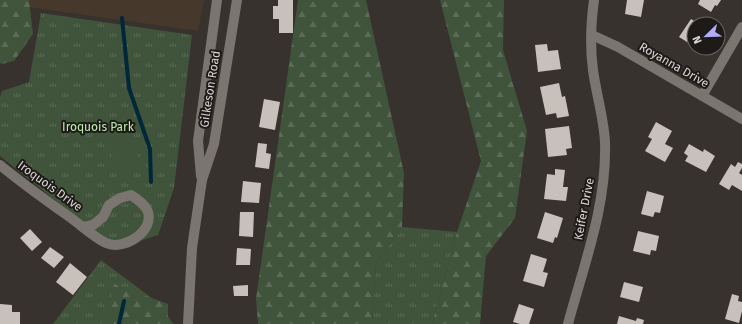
<svg xmlns="http://www.w3.org/2000/svg" width="742" height="324" viewBox="0 0 742 324" font-family="'Fira Sans',sans-serif">
	<defs>
		<pattern id="grass-tufts" width="24" height="20" patternUnits="userSpaceOnUse"><rect width="24" height="20" fill="#40543b"/><path d="M3 7l-1-3M5 7V3M7 7l1-3M15 17l-1-3M17 17v-4M19 17l1-3" fill="none" stroke="#5b6c56"/></pattern>
		<pattern id="forest-firs" width="22" height="20" patternUnits="userSpaceOnUse"><rect width="22" height="20" fill="#40543b"/><path d="M5 1l3.5 6h-7zM16 11l3.5 6h-7z" fill="#5b6c56"/></pattern>
	</defs>
	<rect width="100%" height="100%" fill="#38322e"/>
	<path fill="#46382a" d="M0,0h204l-6,31 -198,-28z"/>
	<path fill="url(#grass-tufts)" d="M41,13l151,22 -18,153 -16,47 -42,14 -116,-93v-59l2,-6 27,-9z
		M402,227l55,5 -25,92h-60l4,-61z
		M101,260l60,45 12,19h-120z"/>
	<path fill="url(#forest-firs)" d="M0,0h29l4,34 -19,27 -12,3 -2,-1z
		M298,0h68l38,173 -2,54 -26,36 -4,61h-114l-2,-25z
		M440,0h64l-1,50 24,81 -12,87 -29,38 -6,68h-48l25,-92 24,-71z
		M114,284l54,20v20h-62z"/>
	<path fill="#40543b" d="M129,125l11,39 -24,6 -10,-39z"/>
	<g fill="none" stroke-linecap="round" stroke-linejoin="round">
		<path stroke="#00273a" stroke-width="4" d="M122,18l7,70 21,61 1,33
			M119,324l5,-23"/>
	</g>
	<path fill="#c8c0bb" d="M278,0h15v33h-14v-14h-6v-13h5z
		M627,0h17l-3,17 -16,-3z
		M700,0h21l-4,6 -2,-1 -4,7 -13,-8z
		M691,19l8,5h-5v18l-2,3 -13,-8z
		M547,44l1,7 10,-1 3,19 -23,3 -3,-27z
		M559,83l3,14 3,-1 4,20 -12,2 -1,-5 -10,2 -6,-28z
		M264,99l16,3 -5,28 -16,-3z
		M656,122l16,9 -7,13 8,4 -8,14 -20,-11 7,-12 -4,-2z
		M569,126l3,22 -6,1 1,6 -19,2 -3,-28z
		M258,143l9,1 -1,9 5,1 -2,15 -14,-2z
		M689,144l14,8 1,-3 11,7 -9,16 -21,-11 3,-5 -4,-3z
		M738,162l4,2v4l-3,5 3,2v16l-10,-6 -3,5 -10,-6 12,-20 4,3z
		M555,169l10,1 -2,17h5l-2,14 -22,-2 3,-25 8,1z
		M243,181l18,2 -2,20 -18,-1z
		M647,191l17,5 -4,17 -5,-1 -2,5 -12,-3z
		M240,212h14l-1,25 -14,-1z
		M545,212l18,6 -6,20 -2,-1 -2,6 -16,-5z
		M30,229l12,13 -10,9 -12,-13z
		M638,231l21,5 -3,15 -5,-1 -1,5 -17,-4z
		M50,247l14,10 -10,11 -13,-10z
		M237,248l14,1 -1,16h-14z
		M531,254l16,5 -4,13 5,1 -4,14 -21,-6z
		M70,263l17,14 -14,18 -17,-13z
		M624,282l19,5 -4,15 -19,-5z
		M248,285v11h-14l-1,-10z
		M732,294l7,2 -1,5 4,1v9l-3,12 -14,-4z
		M0,304l12,1v7h8v12h-20z
		M519,304l15,5 -5,15h-9l-7,-2z
		M619,316l17,5 1,-3 7,2 -1,4h-26z"/>
	<g fill="none" stroke-linecap="round" stroke-linejoin="round">
		<path stroke="#7b7570" stroke-width="10" d="M592,35l26,12 124,72
			M702,96l40,-69
			M0,165c23,19 47,36 71,53 11,8 24,20 35,25 17,8 48,-11 42,-31 -3,-8 -10,-12 -17,-17l-11,3 -11,7 -6,12 -10,8 -9,2
			M568,324c16,-60 39,-118 37,-182 -1,-23 -9,-49 -12,-72 -3,-22 -2,-48 1,-70"/>
		<path stroke="#7b7570" stroke-width="10" d="M201,176l-3,-35 19,-141
			M188,324l4,-76 10,-68 12,-36 23,-144"/>
	</g>
	<g text-anchor="middle" stroke-width="4" stroke-linejoin="round" paint-order="stroke">
		<g font-size="12" fill="#dbd7d5" stroke="#1d1a18">
			<text transform="translate(674 65) rotate(30)" y="4">Royanna Drive</text>
			<text transform="translate(210 89) rotate(-81)" y="4">Gilkeson Road</text>
			<text transform="translate(50 186) rotate(36)" y="4">Iroquois Drive</text>
			<text transform="translate(584 209) rotate(-79)" y="4">Keifer Drive</text>
		</g>
		<g font-size="12" fill="#bbedae" stroke="#1d1a18">
			<text x="98" y="131">Iroquois Park</text>
		</g>
	</g>
	<g transform="translate(706 36) rotate(247)"><circle r="19" fill="#1d1a18" stroke="#696664"/>
	<path d="M0-3L7 15L0 10L-7 15Z" fill="#b2adf9"/>
	<text y="-6" font-size="11" font-weight="bold" text-anchor="middle" fill="#dbd7d5">N</text>
	</g>
</svg>
